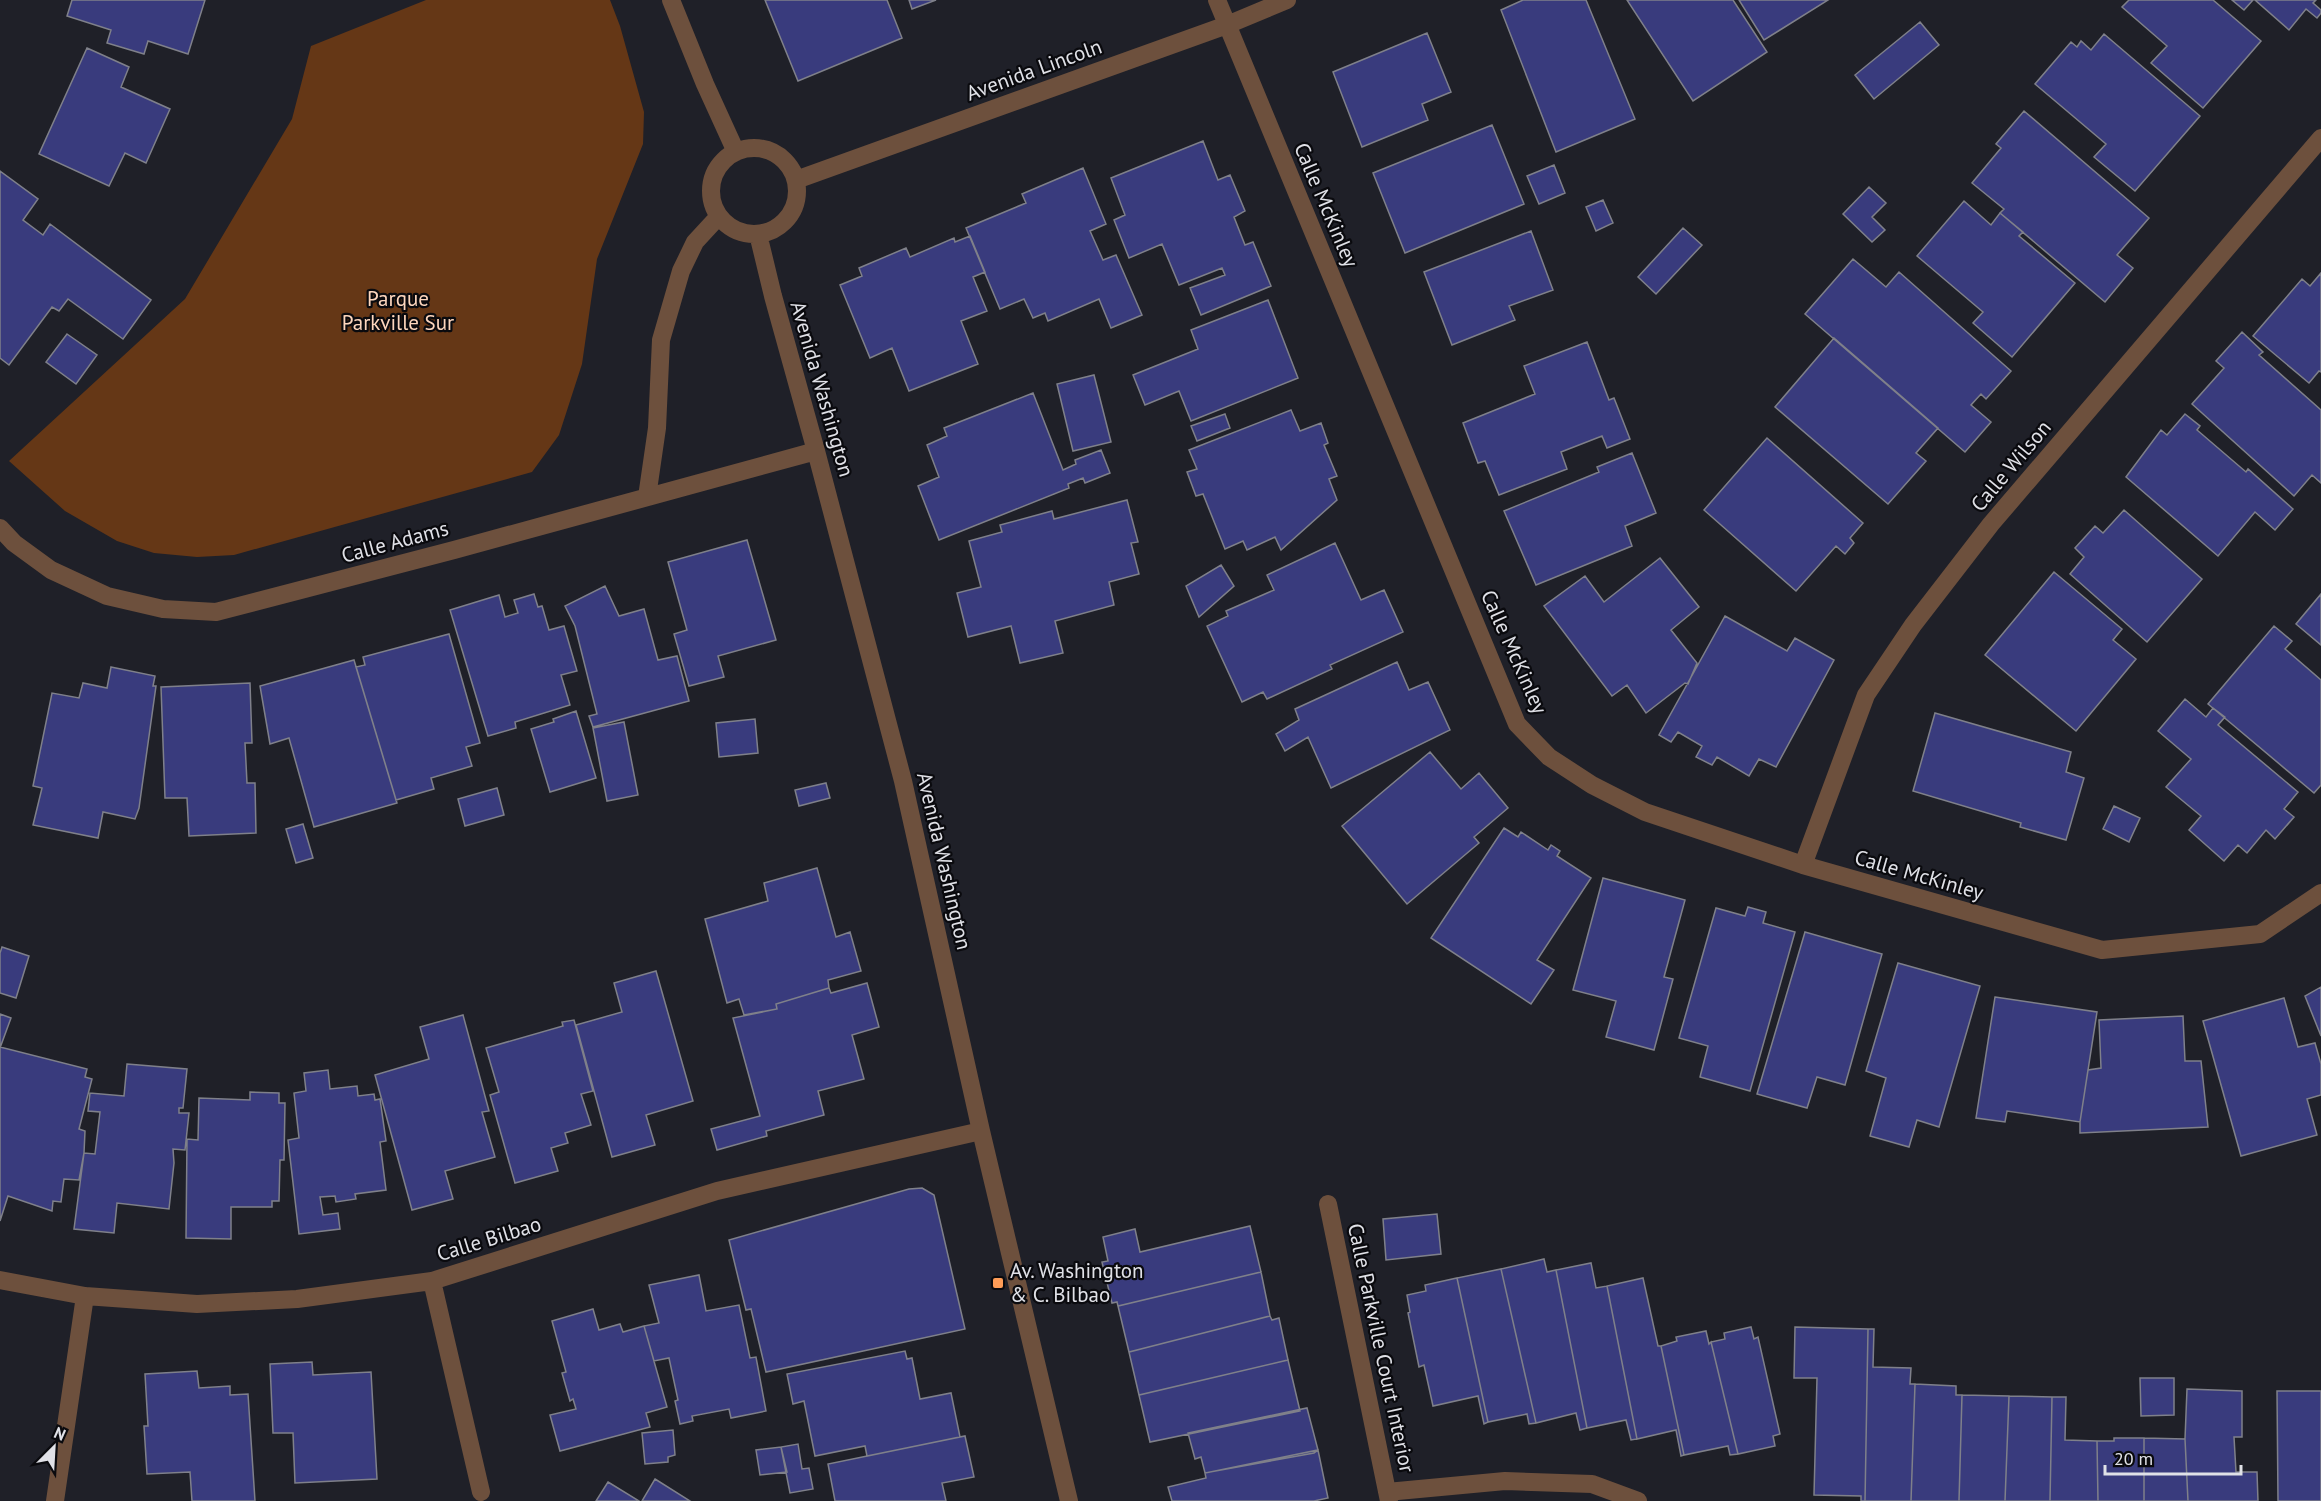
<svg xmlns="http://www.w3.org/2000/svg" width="2321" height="1501" viewBox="0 0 2321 1501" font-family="'PT Sans',sans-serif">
	<rect width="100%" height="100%" fill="#1f2028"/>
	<path fill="#653716" d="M426,0h184l10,26 24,86 -1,32 -46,115 -15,105 -23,71 -27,37 -298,83 -37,2 -43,-4 -37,-12 -52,-30 -56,-50 176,-162 107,-180 19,-73z"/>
	<path fill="#393b7d" stroke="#7f808a" stroke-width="1.5" d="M72,0h133l-17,54 -40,-13 -4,13 -37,-11 4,-13 -44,-14z
		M765,0h122l15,38 -104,43z
		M909,0h27l-24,9z
		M1523,0h63l49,119 -79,33 -55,-142z
		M1627,0h106l34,52 -74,49z
		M1739,0h89l-64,40z
		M2129,0h84l48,41 -58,67 -52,-45 16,-17 -45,-39z
		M2232,0h21l-9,10z
		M2255,0h61l-3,3 8,7v3l-4,5 -11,-9 -17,21z
		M1920,22l19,23 -65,54 -19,-24z
		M1427,33l24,59 -29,12 6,16 -66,27 -29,-75z
		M2104,34l96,82 -65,75 -41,-34 12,-13 -71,-60 36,-42 6,5 4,-6 10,9z
		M87,48l42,19 -8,20 49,22 -24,54 -21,-10 -16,33 -70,-32z
		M2024,111l125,107 -32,37 16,13 -28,34 -105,-89 4,-4 -32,-26 29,-35 -5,-4z
		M1492,125l32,79 -119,49 -32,-80z
		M1203,141l15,39 12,-5 15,36 -11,6 11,28 8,-3 18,44 -70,29 -11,-27 35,-13 -3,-7 -43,17 -17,-41 -33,14 -15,-38 11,-5 -14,-37z
		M1554,165l11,28 -26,11 -12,-28z
		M1083,168l23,56 -16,7 13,29 13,-5 26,60 -31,13 -12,-29 -51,22 -3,-8 -12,5 -9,-19 -24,10 -34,-81 60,-25 -4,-9z
		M0,171l38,28 -15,21 20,15 7,-11 101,76 -28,39 -55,-40 -9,12 -7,-4 -43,58 -9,-7z
		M1869,187l17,16 -14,14 13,13 -13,12 -29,-28z
		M1603,200l10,23 -17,8 -10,-24z
		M1964,201l27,24 9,-12 23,19 -4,4 56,47 -63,74 -39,-34 10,-11 -66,-56z
		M1683,228l19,17 -46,49 -18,-17z
		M1531,231l22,59 -44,16 6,14 -63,25 -28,-73z
		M970,236l15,36 -12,5 14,34 -26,10 17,43 -69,27 -17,-43 -22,10 -30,-73 22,-9 -3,-8 47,-20 4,9 44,-19 1,4z
		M1853,259l33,28 13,-15 112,99 -25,28 -5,-5 -10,11 20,17 -26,30 -160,-138z
		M2321,273v99l-2,-1 -10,12 -56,-47 49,-57 8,7z
		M1268,300l30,78 -107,43 -12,-30 -34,14 -12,-30 65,-26 -7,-19z
		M2242,332l21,20 -4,3 62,55v73l-9,-8 -18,21 -102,-92 32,-36 -8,-7z
		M67,334l30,21 -21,29 -30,-22z
		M1834,338l104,90 -22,25 10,8 -38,43 -113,-97z
		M1587,342l22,58 5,-2 16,41 -23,9 -5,-12 -41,16 6,17 -68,26 -14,-34 -7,2 -15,-40 72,-29 -11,-28z
		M1094,375l17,67 -38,9 -16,-67z
		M1033,393l30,77 13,-6 -1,-4 26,-10 9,23 -25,10 -2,-5 -15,6 1,4 -130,52 -21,-54 21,-9 -12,-32 20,-9 -3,-8z
		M1291,410l9,21 21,-8 7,20 -4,2 13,31 -8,3 8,21 -56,50 -6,-13 -28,13 -4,-9 -18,8 -22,-55 -7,2 -9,-24 10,-3 -8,-19z
		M1225,414l5,14 -33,13 -6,-15z
		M2185,414l15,12 -3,4 49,42 2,-3 45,40 -18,21 -20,-18 -37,44 -92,-79 35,-47 6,5z
		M1767,438l96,85 -13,15 4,5 -9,11 -9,-8 -40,45 -92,-81z
		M1632,453l24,60 -31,13 7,20 -96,39 -32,-74 95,-39 -2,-5z
		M1127,500l11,42 -7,1 8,31 -30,8 5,23 -59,16 8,32 -43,10 -9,-37 -43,11 -11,-44 24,-6 -12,-46 33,-9 -2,-7 52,-14 2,8z
		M2124,510l78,69 -55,63 -77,-68 14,-17 -9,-9 20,-22 8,7z
		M747,540l29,100 -58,16 6,21 -35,9 -15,-52 13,-4 -19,-68z
		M1335,543l26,57 23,-10 19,42 -73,33 2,4 -65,30 -4,-7 -21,10 -35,-76 21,-10 -2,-5 48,-21 -7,-15z
		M1660,558l39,49 -28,23 26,33 -9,21 -3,-1 -39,30 -19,-28 -15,11 -68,-90 41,-30 19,26z
		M1221,565l13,21 -35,31 -13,-31z
		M2054,572l68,57 -9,11 23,19 -60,72 -91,-76z
		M605,586l14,30 25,-7 14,51 19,-4 12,45 -96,26 -4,-11 8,-2 -22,-88 -10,-20z
		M534,594l4,13 4,-1 7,24 15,-4 13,45 -16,4 9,30 -55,17 1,6 -28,8 -38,-126 49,-15 6,22 13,-4 -4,-13z
		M2321,594v51l-25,-21z
		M1725,616l62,35 8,-13 39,22 -58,107 -17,-8 -10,17 -32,-19 -5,8 -16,-8 6,-11 -24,-14 -7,10 -12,-7z
		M2274,626l18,15 -7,8 36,31v105l-7,8 -106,-89z
		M449,634l31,109 -14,4 6,19 -41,12 3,11 -38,11 -40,-133 9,-2 -2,-8z
		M354,660l43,143 -83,24 -25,-89 -19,6 -10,-58z
		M1397,662l12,28 19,-8 22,48 -119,58 -23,-51 -23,14 -9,-17 23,-14 -4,-11z
		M111,667l44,9 -2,10h3l-17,122 -4,11 -32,-7 -5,26 -65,-13 9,-37 -9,-2 19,-93 27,5 4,-15 24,5z
		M250,683l2,60h-7l2,40h8l1,50 -67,3 -2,-38h-22l-4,-111z
		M2185,699l21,18 7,-9 12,9 -7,8 80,67 -14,17 10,8 -19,22 -9,-9 -19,23 -9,-8 -14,16 -35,-31 12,-14 -35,-29 25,-28 -33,-28z
		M576,711l20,67 -46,14 -19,-63 23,-7 -1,-3z
		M1935,713l136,39 -5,20 18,6 -18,62 -46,-13 1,-4 -108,-32z
		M755,719l3,34 -39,4 -3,-34z
		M624,722l14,73 -31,6 -14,-73z
		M1430,752l31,37 18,-16 29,35 -34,29 5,6 -72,61 -65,-78z
		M826,783l4,15 -31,8 -4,-16z
		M497,788l7,27 -39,11 -7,-27z
		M2114,806l26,12 -11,24 -26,-13z
		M303,824l10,34 -17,5 -10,-34z
		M1504,828l14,9 3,-5 27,18 3,-5 9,6 -3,5 34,22 -54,82 17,10 -23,34 -100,-66z
		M817,868l19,69 14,-5 11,39 -33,9 1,8 -53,16 1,5 -33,6 -5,-16 -12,4 -22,-84 63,-18 -4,-18z
		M1603,878l82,22 -21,77 9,2 -19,71 -48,-13 10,-36 -43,-11z
		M1748,907l18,5 -3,11 32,9 -45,159 -50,-14 8,-31 -29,-8 37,-130 29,8z
		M1805,932l77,22 -37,131 -28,-8 -10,31 -50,-14z
		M2,947l27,9 -13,42 -16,-5v-40z
		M1898,963l82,23 -41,141 -22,-7 -8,27 -39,-11 16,-58 -20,-7z
		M656,971l37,130 -47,14 9,30 -43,12 -36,-132 46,-13 -8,-29z
		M867,983l12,44 -27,8 12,44 -46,12 6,24 -58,16 1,5 -50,14 -6,-21 49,-13 -27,-98 44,-9 -1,-5 53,-16 2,5z
		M2321,987v49l-16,-40z
		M1995,997l102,15 -17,110 -73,-11 -2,11 -29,-4z
		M2284,998l14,49 17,-4 6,21v31l-14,4 10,36 -76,21 -38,-135z
		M0,1014l11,4 -11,30z
		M463,1015l26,96 -7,1 13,45 -50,14 8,28 -41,11 -37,-135 54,-16 -9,-32z
		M2183,1016l2,45h16l7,66 -128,6v-11l8,-52 13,-2 -2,-48z
		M574,1020l19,71 -12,3 10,31 -26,8 3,10 -17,5 7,23 -43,12 -25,-88 9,-3 -13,-44 77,-22 -1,-4z
		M0,1047l87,22 -2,8 7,2 -13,50 6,2 -1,22 -5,27 -15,-1 -3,23 -8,-1 -1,10 -44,-15 -8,25z
		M127,1064l60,5 -4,39h-4v5h10l-4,37 -12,-1 1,14 -5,46 -52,-6 -3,30 -40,-4 10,-76 11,1 5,-42 -12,-1 2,-18 34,3z
		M328,1070l2,19 27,-3 1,10 16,-2 1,6 5,-1 6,42 -6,1 6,48 -31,4 1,5 -20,3 -1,-6 -15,1 3,18 15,-2 2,16 -41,5 -11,-94 11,-2 -5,-45 12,-2 -2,-18z
		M250,1092l29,1v10h6l-1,57h-4l-1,41h-7v6h-41v32l-45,-1 1,-99 11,1 1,-42 51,2z
		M922,1188l12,7 31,134 -199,43 -15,-63 -5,1 -17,-70 180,-51z
		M1437,1214l4,40 -55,6 -3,-41z
		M1250,1226l11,46 -143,34 -1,-4 -5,1 -10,-41 6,-1 -5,-24 32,-8 5,23z
		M1544,1259l3,13 9,-2 31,158 -7,2 -4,-17 -40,10 -35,-154z
		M1591,1263l5,25 11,-2 30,153 -6,1 -5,-20 -39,8 -31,-158z
		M1501,1269l35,154 -7,1 -2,-10 -39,8 -31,-144z
		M1261,1272l9,44 -141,36 -11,-46z
		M699,1275l7,36 33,-6 11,53 6,-1 10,54 -35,7 -2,-9 -37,7 1,5 -13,3 -5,-23 3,-1 -9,-42 -15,3 -10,-35 15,-3 -10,-38z
		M1457,1278l31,144 -4,2 -6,-28 -45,10 -9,-41 -5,2 -11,-54 2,-1 -3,-17 19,-4 -1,-6z
		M1643,1278l15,68h3l23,109 -3,1 -5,-26 -39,9 -30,-153z
		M593,1309l6,21 21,-6 3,8 21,-6 23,81 -21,6 4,14 -90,24 -10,-36 26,-6 -3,-10 -3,2 -8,-28 4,-1 -14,-51z
		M1270,1316l2,4 7,-2 9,42 -149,35 -10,-43z
		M1751,1327l3,12 4,-2 22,97 -7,2 2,10 -37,8 -27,-112 14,-3 -1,-6z
		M1795,1327l73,2 -3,172h-4v-5l-47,-1 3,-117h-23z
		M1868,1329h6l-1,38 38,1 -1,16h5l-4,117h-46z
		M1706,1331l3,13 2,-2 27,112 -8,1 -2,-9 -44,9 -23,-109 16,-5 -1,-4z
		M905,1351l2,8 5,-1 8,41 31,-6 9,44 -93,19 -2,-10 -50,10 -11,-55 -11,3 -6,-30z
		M1288,1360l12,51 -150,31 -11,-47z
		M312,1362l1,13 58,-3 6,107 -82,4 -2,-50h-20l-3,-69z
		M197,1371l2,17 31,-2v9l18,-1 7,107h-63l-2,-29 -43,2 -3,-48h4l-3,-52z
		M2140,1378h34v37l-33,1z
		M1915,1384l41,2v9h6l-3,106h-48z
		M2187,1389l55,2v46h-8l2,35h21l1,29h-70l-3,-62z
		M2277,1391h44v110h-43z
		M1962,1395l47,1 -4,105h-46z
		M2009,1396l43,1 -2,104h-45z
		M2052,1397h14l-1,43 32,1 1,60h-48z
		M1307,1408l11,42 -4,3 -109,20 -4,-16 -6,2 -7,-26z
		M673,1430l2,25 -7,2v5l-23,2 -3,-31z
		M965,1436l9,41 -32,6 4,18h-111l-7,-37z
		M2114,1438h30v63h-46l-1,-60h17z
		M2144,1438l41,1 3,62h-44z
		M798,1444l4,25 7,-1 4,21 -23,4 -9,-46z
		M781,1447l6,25 -27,3 -4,-25z
		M1318,1450l10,48 -14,3h-142l-4,-14 38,-9 -1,-5z
		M655,1479l35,22h-48z
		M608,1482l31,19h-43z"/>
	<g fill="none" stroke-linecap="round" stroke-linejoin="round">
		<path stroke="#6d503d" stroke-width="18" d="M671,0l34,84 31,68
			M1217,0l300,724 32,33 43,28 53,27 158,53 299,85 158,-16 61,-41
			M711 191a43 43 0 1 1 86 0a43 43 0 1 1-86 0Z
			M796,180l431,-155 60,-25
			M758,234l15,62 43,155 87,330 78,350 88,370
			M647,497l10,-69 4,-88 20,-69 14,-29 24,-26
			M0,528l14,15 37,27 56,26 56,13 53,3 238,-62 362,-99
			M1803,865l63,-170 47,-70 78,-101 330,-386
			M1328,1204l61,297
			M0,1280l85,16 112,8 100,-5 135,-18 285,-90 264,-60
			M432,1281l49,211
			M1387,1492l118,-11 87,3 46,17
			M55,1501l30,-205"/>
	</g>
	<rect fill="#fe9c57" stroke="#0a0a0e" stroke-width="2" x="992" y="1277" width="12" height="12" rx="3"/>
	<g text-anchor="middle" stroke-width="4.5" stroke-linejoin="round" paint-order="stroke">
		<g font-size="21" fill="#e0e1e7" stroke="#0a0a0e">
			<text transform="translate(1034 70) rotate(-20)" y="7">Avenida Lincoln</text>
			<text transform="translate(1326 205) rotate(67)" y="7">Calle McKinley</text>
			<text transform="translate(822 389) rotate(74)" y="7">Avenida Washington</text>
			<text transform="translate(2011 466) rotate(-50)" y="7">Calle Wilson</text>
			<text transform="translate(395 542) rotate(-15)" y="7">Calle Adams</text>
			<text transform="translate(1514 652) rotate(66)" y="7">Calle McKinley</text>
			<text transform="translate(944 861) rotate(77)" y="7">Avenida Washington</text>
			<text transform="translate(1919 875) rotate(16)" y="7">Calle McKinley</text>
			<text transform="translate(489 1239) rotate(-17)" y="7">Calle Bilbao</text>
			<text transform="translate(1381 1348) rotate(78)" y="7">Calle Parkville Court Interior</text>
		</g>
		<g font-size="21" fill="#fdd6bd" stroke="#0a0a0e">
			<text x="398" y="306">Parque<tspan x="398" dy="24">Parkville Sur</tspan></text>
		</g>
		<g font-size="21" fill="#e0e1e7" stroke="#0a0a0e" text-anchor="start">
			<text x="1010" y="1278">Av. Washington<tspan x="1010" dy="24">&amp; C. Bilbao</tspan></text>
		</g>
	</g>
	<g transform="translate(54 1447) rotate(24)" stroke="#0a0a0e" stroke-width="4.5" paint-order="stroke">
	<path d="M0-4.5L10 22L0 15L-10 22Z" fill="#e0e1e7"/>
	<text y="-9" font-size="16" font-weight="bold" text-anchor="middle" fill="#e0e1e7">N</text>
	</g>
	<path d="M2105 1465v9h136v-9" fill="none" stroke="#e0e1e7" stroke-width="3"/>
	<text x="2114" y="1465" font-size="18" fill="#e0e1e7" stroke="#0a0a0e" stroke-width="4.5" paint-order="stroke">20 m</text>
</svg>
